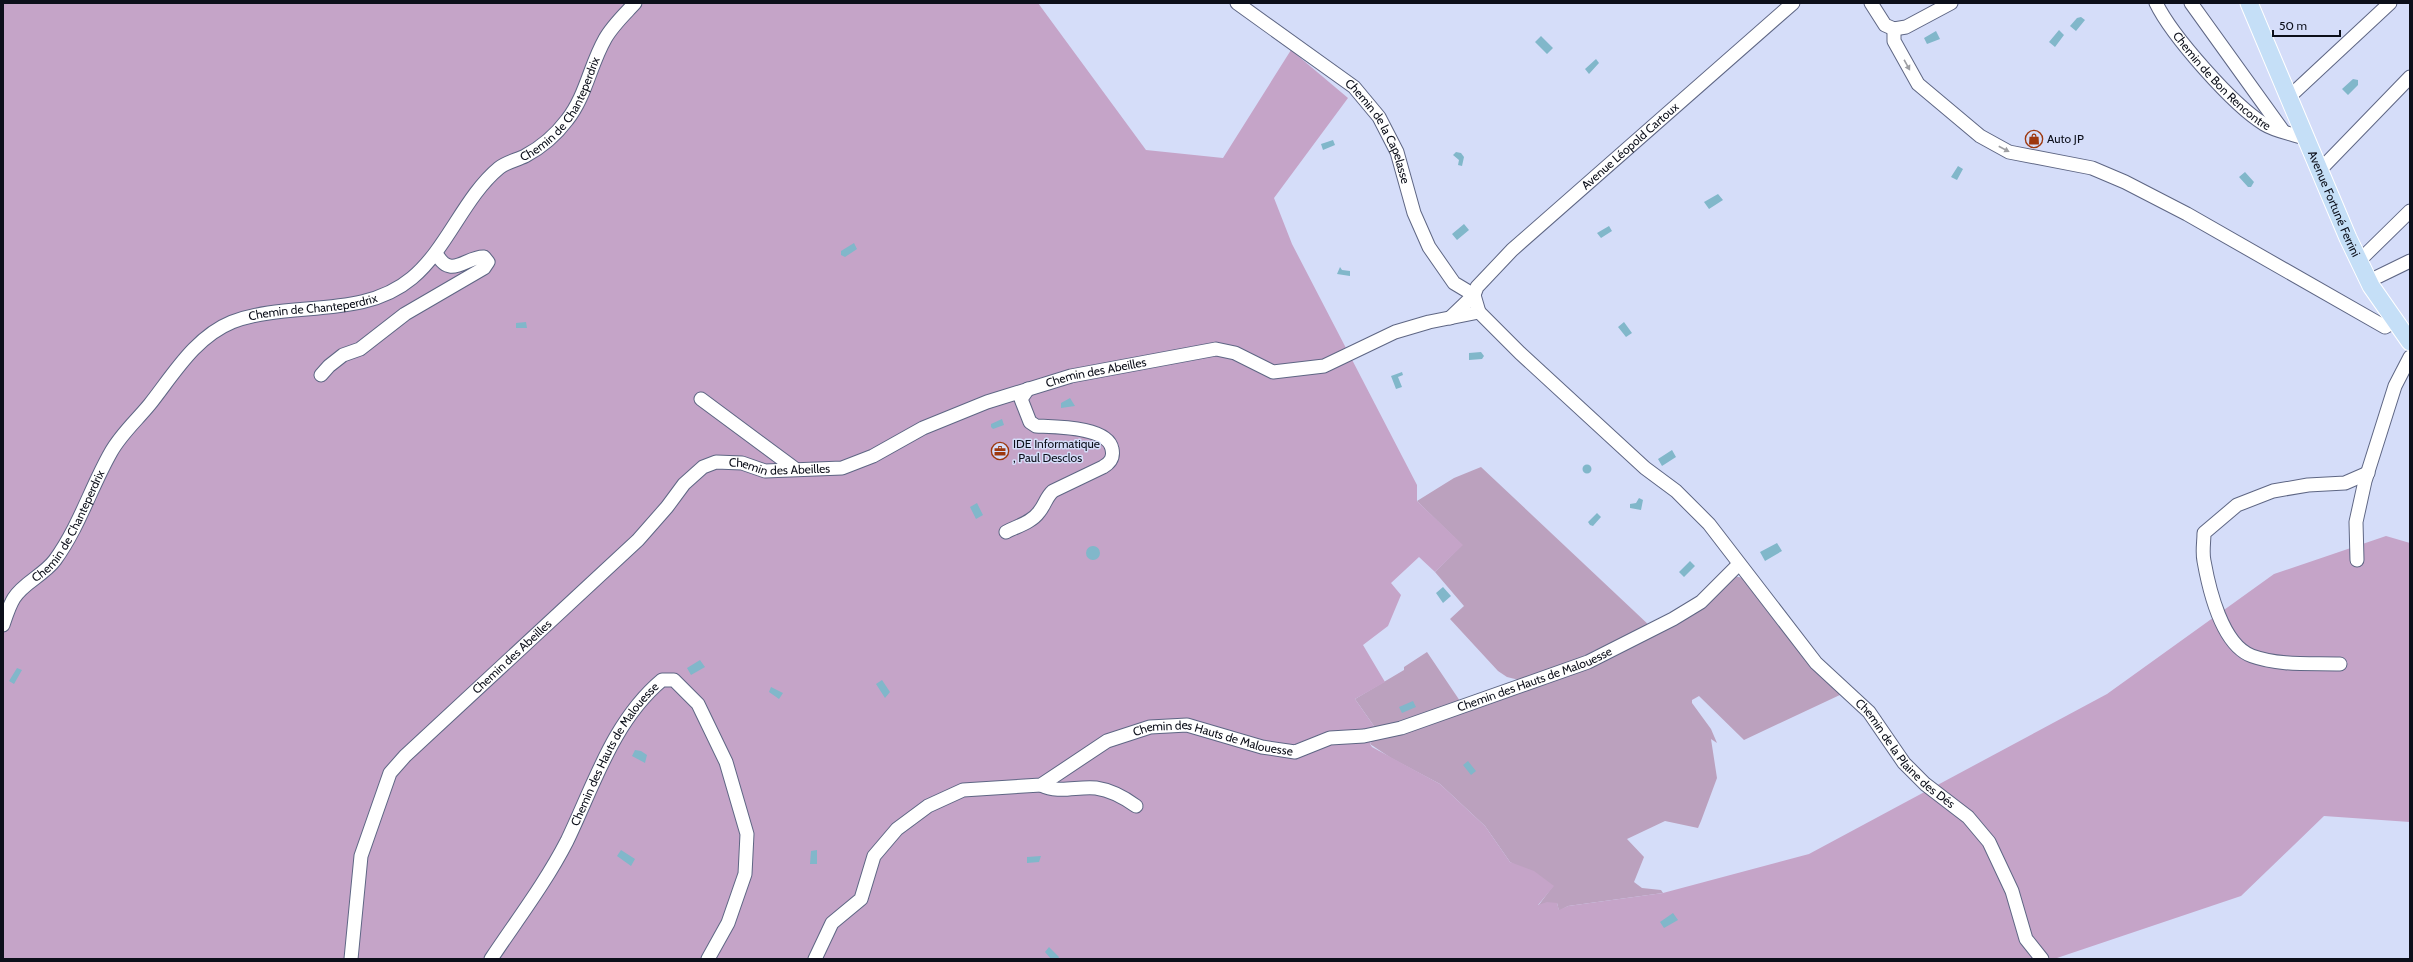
<svg xmlns="http://www.w3.org/2000/svg" width="2413" height="962" viewBox="0 0 2413 962" font-family="Cabin,sans-serif">
	<rect width="100%" height="100%" fill="#d5ddf9"/>
	<path fill="#bba1be" d="M1481,467l170,160 -102,44 -30,9 -12,-3 -9,-6 -48,-52 14,-13 -29,-34 27,-27 -45,-44 37,-23z
		M1734,576l9,2 99,116 -98,46 -45,-44 -7,4v3l19,26 6,14 -6,-4 6,39 -16,43 -3,7 -33,-7 -38,18 17,18 -10,25 8,6 19,2 2,3 -95,13 -9,5 -2,-8 -19,3 15,-20 -43,-24 -25,-36 -45,-42 -49,-26 -21,-14 3,-4 203,-69z
		M1427,652l33,49 -84,28 -21,-30 49,-29v-3z"/>
	<path fill="#c5a4c8" d="M3,3h1035l108,147 77,8 68,-108 57,48 -74,100 18,46 125,241v16l46,44 -28,27 -16,-15 -28,26 10,12 -13,31 -25,19 22,37 -30,17 21,30 -6,15 2,3 68,37 45,42 25,36 24,9 20,15 -16,19 9,-3 10,1 2,7 9,-4 95,-13 146,-39 298,-160 167,-120 112,-38 24,7v279l-86,-6 -83,80 -187,63h-2051z"/>
	<path fill="#81b7ca" d="M2081,17l4,3 -9,11 -6,-5 7,-8z
		M2059,30l5,5 -9,12 -6,-5z
		M1936,31l4,8 -13,5 -3,-6z
		M1541,36l12,12 -6,6 -12,-12z
		M1596,59l3,4 -10,11 -4,-5z
		M2353,79l5,1v5l-10,10 -6,-6z
		M1333,140l2,5 -12,5 -2,-6z
		M1456,152l5,1 3,4 -2,9 -4,-1 1,-5 -6,-5z
		M1958,166l5,3 -6,11 -6,-3z
		M2245,172l9,10 -3,5h-3l-9,-10z
		M1718,194l5,6 -14,9 -5,-7z
		M1464,224l5,6 -12,10 -5,-6z
		M1609,226l3,5 -11,7 -4,-5z
		M854,243l3,6 -12,8 -4,-2v-4z
		M1340,267l2,3 8,1v5l-13,-2z
		M526,322l1,6h-11v-5z
		M1624,322l8,11 -6,4 -8,-10z
		M1481,352l3,4 -2,3 -13,1v-7z
		M1402,372l1,3 -5,2 4,10 -6,2 -5,-13z
		M1070,398l5,8 -14,2v-5z
		M1002,419l2,6 -11,4 -2,-2v-3z
		M1672,450l4,7 -14,9 -4,-7z
		M1582.5 469a4.5 4.5 0 1 1 9 0a4.5 4.5 0 1 1-9 0Z
		M1639,498l4,2 -2,10 -11,-2v-4l6,-1z
		M977,503l6,12 -7,4 -6,-12z
		M1597,513l4,4 -8,9 -3,-1 -2,-3z
		M1777,543l5,8 -17,10 -5,-9z
		M1086 553a7 7 0 1 1 14 0a7 7 0 1 1-14 0Z
		M1690,561l5,5 -11,11 -5,-5z
		M1443,587l8,9 -8,7 -7,-10z
		M700,660l5,7 -14,8 -4,-7z
		M17,668l5,2 -8,14 -5,-3z
		M882,680l8,12 -5,6 -9,-14z
		M771,687l12,6 -4,6 -10,-7z
		M1413,701l3,6 -14,6 -3,-6z
		M635,750l6,1 6,4 -2,8 -13,-7z
		M1468,761l8,10 -5,4 -8,-10z
		M621,850l14,9 -4,7 -14,-10z
		M817,850v14h-7l1,-13z
		M1041,856l-2,6 -12,1v-6z
		M1673,913l5,7 -14,8 -4,-6z
		M1049,947l10,10 -1,2h-7l-6,-7z"/>
	<g fill="none" stroke-linecap="round" stroke-linejoin="round">
		<defs>
			<g id="minor">
				<path id="s1" d="M1237,3l117,84 25,30 18,35 17,61 15,34 25,36 20,12"/>
				<path d="M1871,3l14,22 9,4"/>
				<path id="s2" d="M2156,3c16,33 77,102 108,121 11,7 28,10 41,14"/>
				<path d="M2191,3l92,128"/>
				<path d="M1894,29v12l24,43 62,52 29,16 83,16 33,14 62,32 198,113 9,-5"/>
				<path d="M1894,29l12,-2 45,-24"/>
				<path d="M2288,98l102,-95"/>
				<path d="M2319,171l91,-94"/>
				<path d="M2359,261l51,-50"/>
				<path d="M2369,281l41,-20"/>
				<path id="s3" d="M1474,295l5,17 41,41 125,115 31,23 33,33 107,139 53,49 35,51 21,21 43,33 21,25 23,49 14,48 16,20"/>
				<path id="s4" d="M1450,318l24,-23 3,-8 35,-37 281,-247"/>
				<path d="M321,375l8,-9 14,-11 17,-6 45,-35 79,-46 4,-6 -4,-5c-18,-1 -33,24 -48,-4"/>
				<path d="M701,399l93,69"/>
				<path d="M1006,532c11,-6 25,-9 33,-20 6,-7 7,-15 14,-21l50,-24c7,-4 11,-9 9,-18 -4,-23 -58,-22 -76,-23l-6,-4 -9,-23 7,-10"/>
				<path d="M2357,560l-1,-38 9,-41 30,-95 15,-29"/>
				<path id="s5" d="M3,625c3,-9 6,-19 11,-27 9,-15 30,-23 41,-38 24,-33 36,-73 56,-108 10,-18 26,-32 39,-48 23,-29 45,-67 82,-82 58,-22 130,-2 180,-44 35,-29 52,-81 87,-110 7,-6 18,-8 26,-12 17,-9 30,-20 42,-36 19,-24 23,-55 38,-81 7,-13 20,-25 30,-36"/>
				<path d="M2340,664c-28,-1 -60,2 -88,-8 -30,-11 -43,-67 -48,-95 -2,-9 0,-19 0,-28l33,-28 36,-14 35,-6 37,-2 23,-10"/>
				<path d="M1041,785c18,9 36,1 55,3 14,2 29,10 40,18"/>
				<path id="s6" d="M351,959l10,-103 29,-83 15,-17 233,-216 29,-33 17,-23 19,-17 13,-5 26,1 23,8 77,-3 31,-12 50,-28 64,-26 84,-26 145,-27 19,4 38,19 51,-6 71,-34 34,-10 50,-10"/>
				<path id="s7" d="M491,959c26,-39 55,-77 76,-118 27,-56 46,-120 95,-161h12l24,24 28,58 21,72 -2,40 -17,49 -20,36"/>
				<path id="s8" d="M815,959l17,-36 29,-24 13,-43 23,-27 31,-23 35,-16 78,-5 66,-44 43,-14 37,-2 75,22 33,5 35,-14 34,-2 37,-8 187,-66 85,-43 28,-17 38,-38"/>
			</g>
			<g id="major">
				<path id="s9" d="M2249,3l99,235 23,48 39,56"/>
			</g>
		</defs>
		<use href="#minor" stroke="#5e6684" stroke-width="15"/>
		<use href="#major" stroke="#fff" stroke-width="19"/>
		<use href="#minor" stroke="#fff" stroke-width="13"/>
		<use href="#major" stroke="#c5dff7" stroke-width="17"/>
	</g>
	<defs><path id="oneway-solid" d="M-6-.8H1V-3.2L6.5 0L1 3.2V.8H-6Z"/></defs>
	<g fill="#9e9fa3">
		<use href="#oneway-solid" transform="translate(1907 65) rotate(61)"/>
		<use href="#oneway-solid" transform="translate(2004 149) rotate(28)"/>
	</g>
	<defs>
		<symbol id="shop-ring" viewBox="-11 -11 22 22"><circle r="9.5" fill="#d5ddf9" stroke="#9d380e" stroke-width="1.5"/><path d="M-5-2.5h2.3a2.7 3.5 0 0 1 5.4 0H5L5.5 6h-11ZM-1.5-2.5h3a1.5 2.3 0 0 0-3 0Z" fill="#9d380e"/></symbol>
		<symbol id="office-ring" viewBox="-11 -11 22 22"><circle r="9.5" fill="#d5ddf9" stroke="#9d380e" stroke-width="1.5"/><path d="M-6-3h4V-5.5h4V-3h4V5H-6ZM-1-4.5V-3h2v-1.5ZM-6 0V1H6V0Z" fill="#9d380e"/></symbol>
	</defs>
	<g fill-rule="evenodd">
		<use href="#shop-ring" x="2024" y="129" width="20" height="20"/>
		<use href="#office-ring" x="990" y="441" width="20" height="20"/>
	</g>
	<g text-anchor="middle" stroke-width="3" stroke-linejoin="round" paint-order="stroke">
		<g font-size="12" fill="#0c0f1a" stroke="#d5ddf9">
			<text dy="4" stroke="none"><textPath href="#s2" startOffset="103">Chemin de Bon Rencontre</textPath></text>
			<text dy="4" stroke="none"><textPath href="#s5" startOffset="804">Chemin de Chanteperdrix</textPath></text>
			<text dy="4" stroke="none"><textPath href="#s1" startOffset="195">Chemin de la Capelasse</textPath></text>
			<text dy="4" stroke="none"><textPath href="#s4" startOffset="250">Avenue Léopold Cartoux</textPath></text>
			<text dy="4" stroke="none"><textPath href="#s9" startOffset="218">Avenue Fortuné Ferrini</textPath></text>
			<text dy="4" stroke="none"><textPath href="#s5" startOffset="469">Chemin de Chanteperdrix</textPath></text>
			<text dy="4" stroke="none"><textPath href="#s6" startOffset="1044">Chemin des Abeilles</textPath></text>
			<text dy="4" stroke="none"><textPath href="#s6" startOffset="708">Chemin des Abeilles</textPath></text>
			<text dy="4" stroke="none"><textPath href="#s5" startOffset="121">Chemin de Chanteperdrix</textPath></text>
			<text dy="4" stroke="none"><textPath href="#s6" startOffset="360">Chemin des Abeilles</textPath></text>
			<text dy="4" stroke="none"><textPath href="#s8" startOffset="838">Chemin des Hauts de Malouesse</textPath></text>
			<text dy="4" stroke="none"><textPath href="#s8" startOffset="502">Chemin des Hauts de Malouesse</textPath></text>
			<text dy="4" stroke="none"><textPath href="#s3" startOffset="634">Chemin de la Plaine des Dés</textPath></text>
			<text dy="4" stroke="none"><textPath href="#s7" startOffset="240">Chemin des Hauts de Malouesse</textPath></text>
		</g>
		<g font-size="12" fill="#0c0f1a" stroke="#d5ddf9" text-anchor="start">
			<text x="2047" y="143">Auto JP</text>
			<text x="1013" y="448">IDE Informatique<tspan x="1013" dy="14">, Paul Desclos</tspan></text>
		</g>
	</g>
	<rect width="2413" height="962" fill="none" stroke="#0c0f1a" stroke-width="8"/>
	<path d="M2273 30v6h67v-6" fill="none" stroke="#0c0f1a" stroke-width="2"/>
	<text x="2279" y="30" font-size="12" fill="#0c0f1a" stroke="#d5ddf9" stroke-width="3" paint-order="stroke">50 m</text>
</svg>
